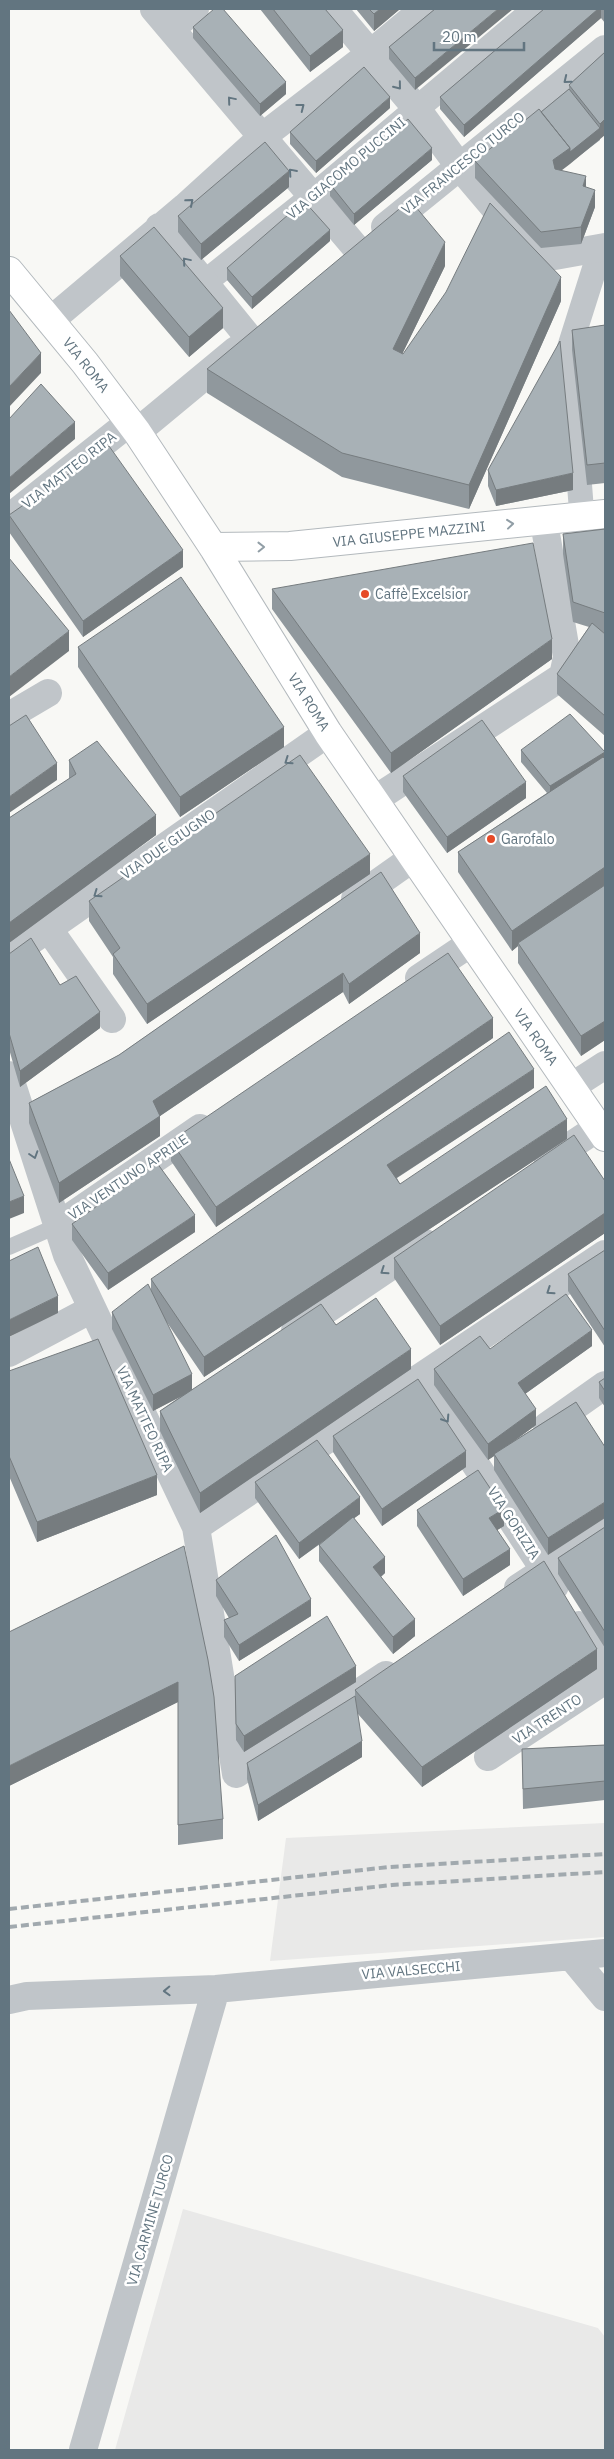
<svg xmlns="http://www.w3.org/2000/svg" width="614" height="2459" viewBox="0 0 614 2459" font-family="'IBM Plex Sans',sans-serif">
	<rect width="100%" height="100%" fill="#f8f8f5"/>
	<path fill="#e9e9e8" d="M605,1823v114l-335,24 16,-123z
		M183,2209l415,119 7,9v113h-490z"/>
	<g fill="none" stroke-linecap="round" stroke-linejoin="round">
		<defs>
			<path id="secondary" d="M9,271l76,92 52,69 76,115 115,186 277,404
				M213,547l77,-1 315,-32"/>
		</defs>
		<use href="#secondary" stroke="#b3b9bd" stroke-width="30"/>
		<path stroke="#c0c5c9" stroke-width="16" d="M9,1247l48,-21"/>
		<path stroke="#c0c5c9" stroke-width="25" d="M204,283l109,-87 222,-187
			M582,517l-13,-168 32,-101"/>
		<path stroke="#c0c5c9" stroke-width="28" d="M154,9l203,240
			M333,9l84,100 42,57 79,93 67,-12
			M171,29l24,-20
			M159,227l91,112
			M385,227l220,-178
			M51,320l134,-113 77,-70 109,-84 53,-44
			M137,432l99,-82
			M9,518l121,-96
			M9,716l39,-23
			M374,800l189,-124 4,-19 -23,-135
			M355,899l58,-41
			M48,928l64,91
			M9,956l319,-223
			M419,978l52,-35
			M9,1075l58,180 129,272 40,247 150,-99
			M571,1087l34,-22
			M548,1161l51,-34
			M57,1226l143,-98
			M295,1331l130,-88
			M9,1353l83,-44
			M419,1378l136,208
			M547,1426l58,-41
			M196,1527l409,-273
			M518,1588l87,-57
			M579,1625l26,45
			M488,1757l117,-77
			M571,1956l34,41
			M9,2000l18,-4 189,-7 389,-36
			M83,2450l133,-461"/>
		<use href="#secondary" stroke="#fff" stroke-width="28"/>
		<path stroke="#a1a9ae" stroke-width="4" stroke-dasharray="8 4" stroke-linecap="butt" d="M9,1909l380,-42 216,-13
			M9,1927l383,-42 213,-13"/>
	</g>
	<path fill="#90989d" d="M260,9h65l18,38 -33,25z
		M356,9h44l-26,22z
		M435,9l-20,81 -26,-31v-12z
		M544,9h61v14l-4,-5 -137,119 -24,-28v-12z
		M193,27l93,67 -26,22 -67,-78z
		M605,52l-5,88 -39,30 25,17 9,20 -14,37 -40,4 -66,-70v-17l66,-49 28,-23v-4z
		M390,108l-74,65 -26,-29v-12z
		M432,160l-78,65 -24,-29v-12z
		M289,187l-88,73 -23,-28v-16z
		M330,241l-78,68 -25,-29v-12z
		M120,256l103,72 -34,29 -69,-81z
		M445,266l-43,88h1l158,-53 -92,208 -127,-32 -135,-84v-24z
		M605,325v158l-18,2 -15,-135v-20z
		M488,470l85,20 -77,16 -8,-20z
		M9,515l174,52 -100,70 -74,-105z
		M605,529v104l-2,-1 2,2v102l-48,-42v-20l32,-47 -16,-5 -10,-68v-20z
		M272,589l280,70 -161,114 -119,-164z
		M78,647l206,100 -104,70 -102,-150z
		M521,750l84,2v288l-24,16 -63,-93v-17l-6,5 -54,-79v-20l89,-59 -26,-31z
		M69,760l87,75 -147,108v-125l60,-39z
		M403,776l123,22 -79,55 -44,-61z
		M381,872l39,81 -71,51 -6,-12 -183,124v20l-101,67 -30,-80v-20l90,-48z
		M370,874l-223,150 -34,-50v-17l-24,-36v-20z
		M9,954l51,31 40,43 -80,59 -11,-38z
		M493,1038l-277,189 -45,-66v-20z
		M534,1088l-137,90 3,6 167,-45 -363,238 -38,-56 26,69 144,-65 75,44 -211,144 -40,-82v-20l24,-17 -31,17 -41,-82v-17l39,-22v-11z
		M605,1181v52l-165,112 -46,-67v-20z
		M72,1224l123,8 -87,58 -36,-50z
		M605,1250v97l-37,-56v-17z
		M592,1346l-67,48 11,31 -22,16 62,-39 -28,153 -54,-85v-14l-6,4 -54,-75v-16l56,-20z
		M9,1371l148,124 -120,47 -28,-66z
		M605,1378v29l-6,-9v-16z
		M333,1436l133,31 -84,59 -49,-74z
		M255,1482l105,32 -6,4 31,55 -4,4 34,59 -22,18 -74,-93v-16l5,-4 -25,18 -44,-61z
		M417,1510l87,16 -7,4 13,35 -47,31 -46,-70z
		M605,1527v121l-47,-74v-16z
		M184,1546l39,273v20l-45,6v-143l-169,84z
		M216,1580l95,36 -72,45 -15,-24v-17l5,-2 -13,-22z
		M597,1669l-175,118 -64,-73 4,43 -104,64 -11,-42v-16l108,-66v-7z
		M235,1676l121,6 -112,70 -8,-12z
		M605,1745v55l-82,9 -1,-60z"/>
	<path fill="#767c7f" d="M380,9h20l-26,22v-17z
		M498,9h15l-98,81v-12z
		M598,9h3v9l-137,119v-12z
		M343,30v17l-33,25v-16z
		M286,82v12l-26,22v-12z
		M390,97v11l-74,65v-12z
		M605,119v16l-35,29 -17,13v-17l17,-12 30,-20v-4z
		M432,148v12l-78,65v-11z
		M289,171v16l-88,73v-16z
		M586,176v16l-3,-6z
		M595,190v17l-14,37v-17z
		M330,230v11l-78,68v-12z
		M445,242v24l-52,107v-24z
		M561,277v24l-92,208v-24z
		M223,308v20l-34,29v-20z
		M41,353v20l-32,34v-20z
		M75,422v17l-66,55v-16z
		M573,473v17l-77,16v-16z
		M183,550v17l-100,70v-16z
		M69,631v20l-60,46v-20z
		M552,639v20l-161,114v-20z
		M284,727v20l-104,70v-20z
		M605,752v12l-55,33v-11z
		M57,763v17l-48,33v-16z
		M526,782v16l-79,55v-16z
		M156,815v20l-147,108v-20z
		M370,854v20l-223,150v-20z
		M605,867v20l-87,56v3l-6,5v-20z
		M420,933v20l-71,51v-20z
		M343,973v19l-183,124v20l-101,67v-20l94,-82z
		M100,1012v16l-80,59v-16z
		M493,1018v20l-277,189v-20z
		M605,1021v19l-24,16v-20z
		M534,1069v19l-147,96v-19z
		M567,1119v20l-363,238v-20z
		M24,1196v17l-15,6v-17z
		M605,1213v20l-165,112v-19z
		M195,1215v17l-87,58v-17z
		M58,1296v17l-49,24v-17z
		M592,1330v16l-74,53v-16z
		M411,1349v20l-211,144v-20z
		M192,1374v17l-39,20v-16z
		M536,1409v16l-41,30 -1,-1v2l-6,4v-16z
		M466,1451v16l-84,59v-17z
		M157,1475v20l-120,47v-20z
		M360,1497v17l-61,45v-16z
		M605,1502v16l-57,37v-17z
		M504,1509v17l-15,9v-17z
		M510,1549v16l-47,31v-17z
		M385,1557v16l-12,10v-16z
		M311,1599v17l-72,45v-16z
		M415,1619v17l-22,18v-17z
		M597,1649v20l-175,118v-20z
		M356,1666v16l-112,70v-16z
		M178,1682v20l-169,84v-20z
		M362,1741v16l-104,64v-16z"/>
	<path fill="#a8b1b6" stroke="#767c7f" d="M214,9h9l63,73 -26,22 -67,-77z
		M273,9h52l18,21 -33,26z
		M369,9h11l-6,5z
		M435,9h63l-83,69 -26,-31z
		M544,9h54l-134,116 -24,-28z
		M605,52v67l-5,5 -31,-39z
		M364,67l26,30 -74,64 -26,-29z
		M569,89l31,39 -30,24v-4l-29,-36z
		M539,109l31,39 -17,12 2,9 31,7 -3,10 12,4 -14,37 -40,5 -66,-71z
		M408,119l24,29 -78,66 -24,-30z
		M265,142l24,29 -88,73 -23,-28z
		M410,200l35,42 -52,107 10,5 43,-62 44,-89 71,74 -92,208 -127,-32 -135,-84z
		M304,201l26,29 -78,67 -25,-29z
		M154,227l69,81 -34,29 -69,-81z
		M9,310l32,43 -32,34z
		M605,325v138l-18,2 -15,-135z
		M560,341l13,132 -77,17 -8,-20z
		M41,384l34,38 -66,56v-59z
		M109,446l74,104 -100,71 -74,-106z
		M605,529v84l-32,-11 -10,-68z
		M533,543l19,96 -161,114 -119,-164z
		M9,558l60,73 -60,46z
		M181,577l103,150 -104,70 -102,-150z
		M592,623l13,11v82l-48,-42z
		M570,714l35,38 -55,34 -29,-36z
		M26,715l31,48 -48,34v-71z
		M482,720l44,62 -79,55 -44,-61z
		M97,741l59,74 -147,108v-105l67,-44 -7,-14z
		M300,755l70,99 -223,150 -34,-50 7,-6 -31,-47z
		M603,757l2,2v108l-93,64 -54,-79z
		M381,872l39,61 -71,51 -6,-11 -190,128 7,15 -101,67 -30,-80 90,-48z
		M605,885v136l-24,15 -63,-93z
		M31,938l29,47 16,-9 24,36 -80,59 -11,-38v-79z
		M448,953l45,65 -277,189 -45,-66z
		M509,1032l25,37 -147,96 13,19 146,-98 21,33 -363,238 -53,-78z
		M574,1135l31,46v32l-165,113 -46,-68z
		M9,1159l15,37 -15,6z
		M157,1163l38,52 -87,58 -36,-49z
		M38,1247l20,49 -49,24v-59z
		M605,1250v81l-37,-57z
		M148,1284l44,90 -39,21 -41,-83z
		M566,1294l26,36 -74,53 18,26 -48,35 -54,-75 46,-33 10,13z
		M376,1298l35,51 -211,144 -40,-82 161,-107 15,21z
		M98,1339l59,136 -120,47 -28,-66v-85z
		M605,1378v13l-6,-9z
		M418,1379l48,72 -84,58 -49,-73z
		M576,1402l29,45v55l-57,36 -54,-84z
		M317,1440l43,57 -61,46 -44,-61z
		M478,1470l26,39 -15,9 21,31 -47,30 -46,-69z
		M353,1517l32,40 -12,10 42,52 -22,18 -74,-92z
		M605,1527v105l-47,-74z
		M276,1535l35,64 -72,46 -15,-25 14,-6 -22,-34z
		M184,1546l24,114 6,37 9,122 -45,6v-143l-169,84v-134z
		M544,1561l53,88 -175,118 -67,-77z
		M327,1616l29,50 -112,70 -8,-12 -1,-48z
		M355,1696l7,45 -104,64 -11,-42z
		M605,1745v36l-82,8 -1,-40z"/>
	<defs><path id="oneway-chevron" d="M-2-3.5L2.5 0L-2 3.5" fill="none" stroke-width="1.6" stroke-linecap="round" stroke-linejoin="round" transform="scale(1.25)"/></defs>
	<g stroke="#627580">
		<use href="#oneway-chevron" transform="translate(567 80) rotate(141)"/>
		<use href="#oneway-chevron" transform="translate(398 86) rotate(51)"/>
		<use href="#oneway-chevron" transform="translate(231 100) rotate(-130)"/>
		<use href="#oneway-chevron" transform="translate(301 107) rotate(-38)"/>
		<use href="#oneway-chevron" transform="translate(292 172) rotate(-131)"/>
		<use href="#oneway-chevron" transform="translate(190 202) rotate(-41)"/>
		<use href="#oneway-chevron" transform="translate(186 261) rotate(-130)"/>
		<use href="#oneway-chevron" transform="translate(288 761) rotate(145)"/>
		<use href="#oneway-chevron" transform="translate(97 894) rotate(145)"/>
		<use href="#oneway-chevron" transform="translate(34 1155) rotate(72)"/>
		<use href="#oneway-chevron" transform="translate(384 1271) rotate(146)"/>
		<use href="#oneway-chevron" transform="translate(550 1291) rotate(146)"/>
		<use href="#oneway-chevron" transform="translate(446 1419) rotate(57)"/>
		<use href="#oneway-chevron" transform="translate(167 1991) rotate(178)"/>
	</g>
	<g stroke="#919ea6">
		<use href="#oneway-chevron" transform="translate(510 524) rotate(-6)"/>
		<use href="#oneway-chevron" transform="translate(261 547) rotate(-1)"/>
	</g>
	<g fill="#e64a27" stroke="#fff" stroke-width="2">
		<circle cx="365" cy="594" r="5"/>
		<circle cx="491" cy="839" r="5"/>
	</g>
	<g text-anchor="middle" stroke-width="5" stroke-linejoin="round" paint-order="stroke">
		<g font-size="14" fill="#627580" stroke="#fff">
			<text transform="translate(463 163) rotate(-39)" y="5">VIA FRANCESCO TURCO</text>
			<text transform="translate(346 168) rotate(-40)" y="5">VIA GIACOMO PUCCINI</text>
			<text transform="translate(86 365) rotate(52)" y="5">VIA ROMA</text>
			<text transform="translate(69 470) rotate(-38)" y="5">VIA MATTEO RIPA</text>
			<text transform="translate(409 534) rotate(-6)" y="5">VIA GIUSEPPE MAZZINI</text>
			<text transform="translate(309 702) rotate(58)" y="5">VIA ROMA</text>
			<text transform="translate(168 844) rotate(-35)" y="5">VIA DUE GIUGNO</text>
			<text transform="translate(536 1037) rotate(55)" y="5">VIA ROMA</text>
			<text transform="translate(128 1177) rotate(-34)" y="5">VIA VENTUNO APRILE</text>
			<text transform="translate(145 1419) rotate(65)" y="5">VIA MATTEO RIPA</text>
			<text transform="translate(514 1523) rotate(57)" y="5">VIA GORIZIA</text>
			<text transform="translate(547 1719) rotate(-33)" y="5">VIA TRENTO</text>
			<text transform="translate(411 1970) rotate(-5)" y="5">VIA VALSECCHI</text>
			<text transform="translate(150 2220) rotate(-74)" y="5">VIA CARMINE TURCO</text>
		</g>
		<g font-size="14" fill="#627580" stroke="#fff" text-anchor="start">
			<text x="375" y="599">Caffè Excelsior</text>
			<text x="501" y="844">Garofalo</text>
		</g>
	</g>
	<rect width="614" height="2459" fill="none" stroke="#627580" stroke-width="20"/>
	<path d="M434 42v8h90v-8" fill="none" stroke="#627580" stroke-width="2.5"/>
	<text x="442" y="42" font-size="15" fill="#627580" stroke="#ffffff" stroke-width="4" paint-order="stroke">20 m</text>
</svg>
